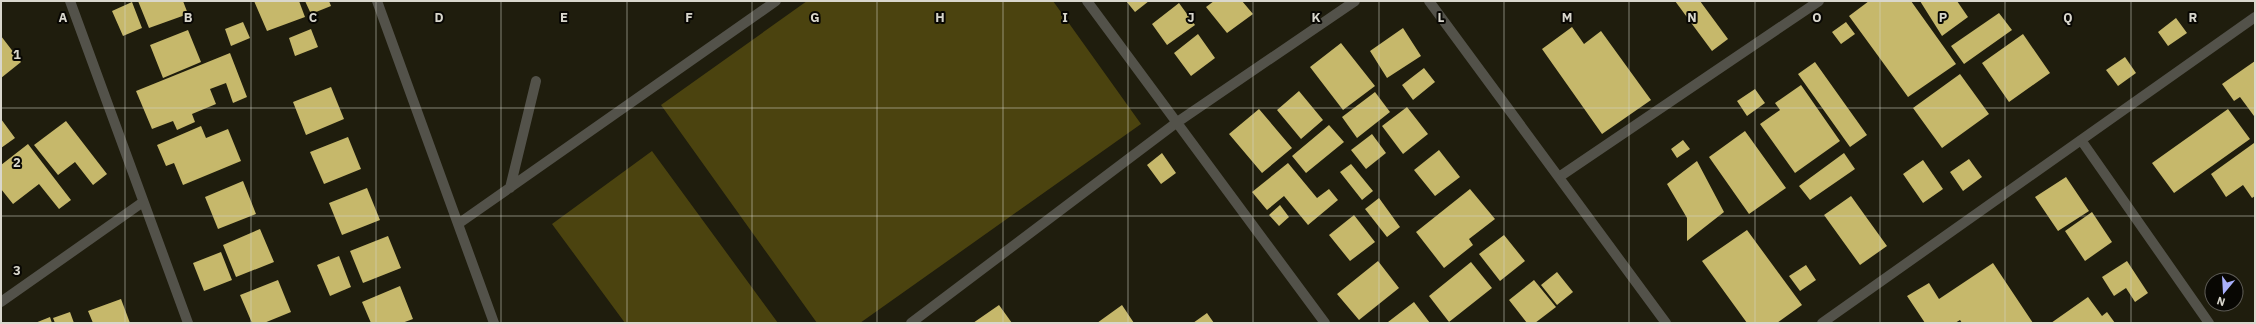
<svg xmlns="http://www.w3.org/2000/svg" width="2256" height="324" viewBox="0 0 2256 324" font-family="'IBM Plex Sans',sans-serif">
	<rect width="100%" height="100%" fill="#1f1d0d"/>
	<path fill="#4b430f" d="M807,1h246l88,123 -281,199h-43l-156,-218z
		M652,151l126,172h-153l-73,-99z"/>
	<path fill="#c6b86b" d="M138,1h45l5,13 -39,14z
		M254,1h45l6,16 -38,14z
		M305,1h24l2,5 -20,8z
		M1126,1h23l-14,11z
		M1214,1h28l11,13 -26,19 -21,-26z
		M1675,1h25l28,38 -16,12z
		M1869,1h42l45,63 -48,33 -59,-81z
		M1920,1h37l11,16 -26,19z
		M132,2l10,26 -19,8 -11,-25z
		M1179,3l16,22 -28,20 -15,-21z
		M1999,13l13,17 -48,34 -13,-18z
		M2176,18l11,15 -19,13 -10,-14z
		M243,22l7,16 -19,8 -6,-17z
		M1846,22l9,12 -14,10 -9,-12z
		M1572,27l12,17 17,-13 50,69 -49,34 -60,-85z
		M1403,28l18,28 -34,22 -17,-27z
		M311,29l7,18 -23,9 -6,-18z
		M188,30l13,32 -38,16 -13,-33z
		M1198,34l17,24 -24,18 -17,-23z
		M2023,34l27,39 -41,29 -27,-39z
		M1,36l20,26 -20,16z
		M1341,43l34,43 -32,24 -33,-43z
		M230,53l17,44 -14,6 -7,-20 -16,6 6,15 -24,10 3,8 -18,8 -4,-9 -21,8 -16,-38z
		M2125,57l11,16 -18,13 -12,-16z
		M2255,61v54l-1,1 -14,-19 -6,4 -12,-17z
		M1815,62l52,73 -17,12 -52,-73z
		M1424,68l11,14 -22,18 -11,-15z
		M1960,74l29,40 -47,34 -29,-40z
		M1801,85l39,56 -45,32 -35,-49 20,-14 -5,-7z
		M331,87l13,32 -38,16 -13,-33z
		M1755,89l10,14 -18,13 -10,-15z
		M1299,91l24,29 -22,19 -24,-29z
		M1375,92l15,20 -33,26 -15,-21z
		M1407,107l21,27 -25,20 -21,-28z
		M1259,109l33,39 -30,25 -33,-39z
		M2228,109l22,30 -76,54 -22,-30z
		M1,119l14,19 -14,10z
		M66,121l41,53 -14,11 -18,-23 -17,13 -24,-30z
		M1329,125l15,17 -38,31 -14,-17z
		M201,126l5,12 22,-9 13,32 -58,24 -9,-22 -8,3 -9,-21z
		M1745,131l41,57 -37,26 -40,-57z
		M1372,134l14,19 -20,16 -15,-19z
		M348,137l13,32 -37,15 -14,-32z
		M1683,140l7,9 -13,9 -6,-9z
		M2254,143l1,53 -3,2 -9,-13 -17,12 -15,-23z
		M28,144l43,56 -12,9 -20,-25 -26,20 -12,-15v-24z
		M1439,150l21,27 -25,19 -21,-26z
		M1162,153l14,20 -15,11 -14,-19z
		M1844,153l11,16 -45,31 -11,-14z
		M1969,159l13,18 -19,14 -13,-19z
		M1923,160l20,29 -20,14 -20,-29z
		M1697,161l27,51 -37,29v-23l-20,-34z
		M1288,163l29,35 12,-9 9,11 -30,25 -24,-29 -17,14 -15,-18z
		M1351,164l22,27 -11,9 -22,-28z
		M2066,177l23,34 -31,20 -23,-34z
		M243,181l13,33 -38,15 -13,-32z
		M367,188l13,32 -38,15 -13,-32z
		M1470,189l25,30 -26,20 4,6 -29,23 -28,-36z
		M1851,196l36,50 -27,19 -36,-50z
		M1379,198l21,29 -13,10 -22,-28z
		M1280,205l9,12 -10,9 -10,-11z
		M2092,212l20,30 -27,19 -20,-30z
		M1354,215l21,27 -25,19 -21,-26z
		M260,229l14,33 -38,15 -13,-32z
		M1747,230l55,75 -25,18h-30l-45,-62z
		M1504,235l21,26 -25,20 -21,-27z
		M388,236l13,32 -38,15 -13,-32z
		M221,252l11,28 -28,11 -11,-28z
		M339,256l12,31 -21,9 -13,-31z
		M1378,261l21,27 -40,32 -22,-26z
		M2127,261l21,32 -13,9 -9,-14 -12,8 -12,-19z
		M1471,262l21,26 -43,34 -20,-26z
		M1993,263l40,60h-71l-2,-3 -5,3h-30l-18,-27 22,-13 10,16z
		M1806,265l10,15 -16,11 -11,-15z
		M1557,272l16,20 -16,13 -16,-20z
		M278,280l13,32 -27,11h-12l-12,-28z
		M1534,280l22,27 -21,16h-8l-18,-23z
		M400,286l13,33 -11,4h-31l-9,-21z
		M2088,297l14,19 5,-4 8,11h-64z
		M121,299l9,24h-37l-5,-12z
		M1414,302l16,21h-41l-1,-1z
		M999,305l13,18h-39z
		M1122,305l12,18h-37z
		M70,312l4,11h-19l-2,-5z
		M1207,313l7,10h-21z
		M50,317l2,6h-17z"/>
	<g fill="none" stroke-linecap="round" stroke-linejoin="round">
		<path stroke="#53524a" stroke-width="10" d="M70,1l118,322
			M377,1l117,322
			M1087,1l238,322
			M1429,1l237,322
			M2081,140l128,183
			M1559,177l260,-176
			M510,188l26,-107
			M458,224l318,-223
			M1,302l142,-100
			M911,323l265,-200 179,-122
			M1822,323l433,-306"/>
	</g>
	<path fill="none" stroke="#d9d7cd" stroke-width="1" stroke-opacity="0.55" d="M125,1v322M251,1v322M376,1v322M501,1v322M627,1v322M752,1v322M877,1v322M1003,1v322M1128,1v322M1253,1v322M1379,1v322M1504,1v322M1629,1v322M1755,1v322M1880,1v322M2005,1v322M2131,1v322M1,108h2254M1,216h2254"/>
	<g font-size="13" text-anchor="middle" font-weight="bold" fill="#d9d7cd" stroke="#080703" stroke-width="4" stroke-linejoin="round" paint-order="stroke">
		<text x="63" y="22">A</text>
		<text x="188" y="22">B</text>
		<text x="313" y="22">C</text>
		<text x="439" y="22">D</text>
		<text x="564" y="22">E</text>
		<text x="689" y="22">F</text>
		<text x="815" y="22">G</text>
		<text x="940" y="22">H</text>
		<text x="1065" y="22">I</text>
		<text x="1191" y="22">J</text>
		<text x="1316" y="22">K</text>
		<text x="1441" y="22">L</text>
		<text x="1567" y="22">M</text>
		<text x="1692" y="22">N</text>
		<text x="1817" y="22">O</text>
		<text x="1943" y="22">P</text>
		<text x="2068" y="22">Q</text>
		<text x="2193" y="22">R</text>
		<text x="17" y="59">1</text>
		<text x="17" y="167">2</text>
		<text x="17" y="275">3</text>
	</g>
	<rect width="2256" height="324" fill="none" stroke="#d9d7cd" stroke-width="4"/>
	<g transform="translate(2224 292) rotate(198)"><circle r="19" fill="#080703" stroke="#5c5a54"/>
	<path d="M0-3L7 15L0 10L-7 15Z" fill="#a9b0fc"/>
	<text y="-6" font-size="11" font-weight="bold" text-anchor="middle" fill="#d9d7cd">N</text>
	</g>
</svg>
